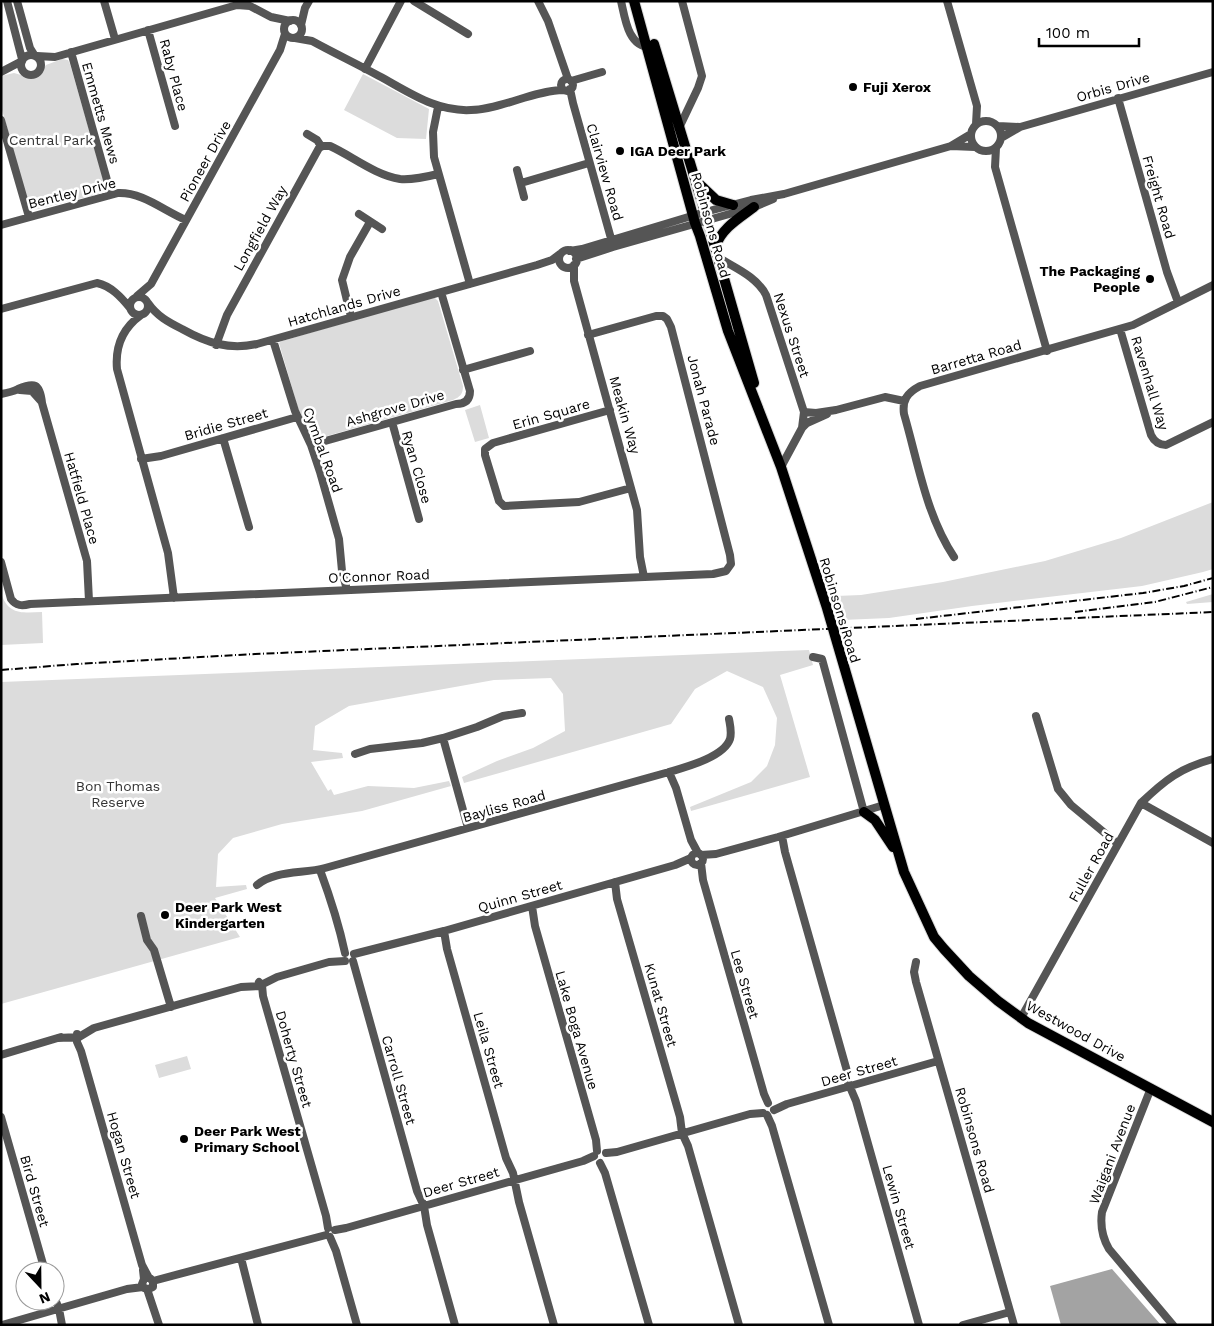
<svg xmlns="http://www.w3.org/2000/svg" width="1214" height="1326" viewBox="0 0 1214 1326" font-family="'Work Sans',sans-serif">
	<rect width="100%" height="100%" fill="#fff"/>
	<path fill="#dcdcdc" d="M62,59l6,1 2,4 35,121 -3,6 -3,3 -65,16 -5,-3 -28,-101v-30l13,-3 18,5 5,-2 9,-11z
		M363,74l66,35 -3,30 -29,-1 -53,-28z
		M430,298h5l3,3 25,85c0,8 -3,11 -10,14l-133,38 -9,-2 -13,-28 -19,-65 3,-2z
		M480,405l9,33 -14,4 -10,-32z
		M1213,502v67l-10,3 -61,14 -170,20 -83,12 -47,2 -6,-24 25,-1 82,-13 102,-21 76,-23z
		M1,592c6,23 21,21 41,20l1,31 -42,2z
		M1213,594v8l-26,2 -1,-2z
		M809,650l4,15 -33,10 30,102 -119,34 -1,-4 61,-25 16,-16 8,-21 2,-27 -14,-31 -36,-16 -32,18 -24,35 -207,59 -2,-6 35,-16 36,-13 32,-17 -2,-37 -12,-16 -57,2 -145,26 -34,20 -2,24 29,3 1,5 -32,4 17,29 3,-2 3,6 34,-9 46,2 35,-7 2,5 -89,25 -80,13 -49,14 -15,16 -2,33 30,-2 1,4 -32,9 25,39 -239,67v-322z
		M187,1056l4,13 -32,9 -4,-13z"/>
	<path fill="#a3a3a3" d="M1112,1269l49,56h-100l-11,-39z"/>
	<g fill="none" stroke-linecap="round" stroke-linejoin="round">
		<defs>
			<path id="major" d="M634,1l61,222 5,13 28,95 53,136 46,141 77,264 30,65 10,12 25,27 29,25 30,22 185,99
				M654,44l51,168 49,171
				M697,182l19,18 17,5
				M715,247c7,-19 23,-28 39,-40
				M864,812l11,8 18,27"/>
		</defs>
		<use href="#major" stroke="#dbdbdb" stroke-width="12"/>
		<path stroke="#555" stroke-width="8" d="M7,1l15,58
			M17,1l13,47 5,8
			M104,1l11,38
			M414,1l54,33
			M538,1l10,20 20,58
			M621,1c4,17 7,46 29,46
			M947,1l30,105 -1,18
			M284 29a9 9 0 1 1 18 0a9 9 0 1 1-18 0Z
			M301,25l4,-17 4,-7
			M148,30l27,96
			M295,38l17,3c22,12 45,23 67,35 30,16 57,36 92,34 31,-1 61,-19 92,-20
			M71,52l36,128 2,14
			M21 65a10 10 0 1 1 20 0a10 10 0 1 1-20 0Z
			M37,56l18,1 182,-52 13,1 21,11 19,4
			M365,69l36,-68
			M1,72l21,-11
			M561 85a6 6 0 1 1 12 0a6 6 0 1 1-12 0Z
			M571,81l31,-9
			M570,89l3,14 39,139
			M1118,98l49,174 11,30
			M438,107l-5,25 1,25 36,127
			M1,120l28,97
			M971 136a15 15 0 1 1 30 0a15 15 0 1 1-30 0Z
			M998,126l22,1
			M679,128l19,-40 4,-12 -20,-75
			M307,134l10,6 4,6
			M1001,138l19,-11 193,-55
			M951,146l24,1
			M996,148l-1,19 52,184
			M517,170l7,27
			M521,183l68,-20
			M359,214l23,15
			M1,225l117,-32c25,-1 46,18 68,27
			M559 259a9 9 0 1 1 18 0a9 9 0 1 1-18 0Z
			M570,251l12,-2 123,-37 46,-12 33,-6 167,-48 20,-12
			M719,258c16,10 38,19 47,37l38,117 -2,16 -21,39
			M576,259l37,-12 141,-40 19,-8
			M574,265v16l63,229 3,47 4,20
			M137,296l14,-12 129,-234 5,-16
			M130 306a9 9 0 1 1 18 0a9 9 0 1 1-18 0Z
			M148,303c9,13 20,19 34,26 25,14 47,21 75,15l280,-79 15,-5 8,-6
			M1,309l96,-26c14,3 24,14 33,25
			M141,315c-18,13 -26,32 -24,54l51,184 6,45
			M351,317l-9,-37 8,-23 20,-35
			M1120,329l31,106c3,6 8,10 15,10l47,-23
			M273,340l22,71 16,34 9,27 19,67 3,32 5,19
			M216,345l11,-30 92,-167 4,-2h7c22,10 45,29 70,33 13,1 26,-2 38,-5
			M463,370l67,-19
			M20,390l12,1 9,10
			M1,394c6,-1 11,-2 17,-5 16,-7 22,-6 24,14l45,158 2,40
			M610,410l-117,33 -8,6v6l14,46 5,5 75,-4 52,-14
			M804,412l12,1 20,-3 49,-13 19,4
			M392,422l27,97
			M802,428l5,-5 20,-9
			M223,438l26,89
			M311,445l145,-41c9,0 14,-4 14,-13l-29,-99
			M141,459l20,-3 136,-39
			M954,557c-28,-42 -36,-95 -50,-143 -2,-14 3,-21 16,-28l213,-61 80,-40
			M1,562l10,37c5,7 11,7 19,5l683,-30 13,-3 5,-7 -1,-9 -59,-228 -4,-8 -4,-3h-7l-68,19
			M813,657l9,2 42,153
			M1036,716l22,73 13,16 47,39
			M443,738l25,90
			M355,754l15,-5 52,-6 21,-5 34,-11 26,-11 19,-3
			M669,772l7,16 15,52 7,13
			M1141,803l72,40
			M782,836l3,16 62,219v9l9,21 63,224
			M691 859a6 6 0 1 1 12 0a6 6 0 1 1-12 0Z
			M701,855l15,-1 62,-17 106,-32
			M701,863l2,17 61,214 4,9
			M320,870c10,27 19,55 25,83
			M615,882l2,17 63,218 2,16 6,13 51,179
			M257,885c18,-15 46,-11 68,-17l344,-96c17,-5 55,-15 61,-33 2,-7 0,-14 -1,-20
			M532,906l3,20 61,214 1,11
			M141,916l6,24 7,10 17,57
			M444,931l3,18 59,209 7,15 6,29 35,123
			M354,954l90,-23 231,-66 16,-7
			M353,961l64,230 7,15 3,19 28,100
			M916,962l-2,10 2,10 98,343
			M259,982l3,3 1,11 63,220 2,12
			M1021,1018l120,-215c24,-23 39,-35 72,-44
			M77,1034v8l4,9 61,214 7,13
			M58,1038l21,-1 15,-9 147,-41 18,-1 18,-9 52,-15 16,-1
			M1,1055l60,-18
			M1151,1088l-49,124c-2,14 0,25 7,37l64,76
			M774,1110l13,-6 151,-43
			M767,1115l5,11 57,199
			M1,1117l44,154
			M606,1153l11,-1 133,-38 13,-1
			M600,1163l5,10 44,152
			M335,1230l11,-2 237,-67 11,-5
			M330,1237l6,14 21,74
			M241,1258l17,67
			M143,1270l1,9 -2,5 2,4 5,1 4,-2v-5l-2,-3
			M153,1281l173,-46
			M147,1289l12,36
			M55,1299l4,10 3,16
			M2,1325l125,-36 16,-2
			M963,1325l47,-13"/>
		<use href="#major" stroke="#000" stroke-width="10"/>
		<path stroke="#000" stroke-width="2" stroke-dasharray="8 2.5 1 2.5" stroke-linecap="butt" d="M1075,612l80,-10 58,-15
			M916,619l227,-26 41,-7 29,-8
			M1,670l76,-6 178,-10 958,-42"/>
	</g>
	<g fill="#000" stroke="#fff" stroke-width="2">
		<circle cx="853" cy="87" r="5"/>
		<circle cx="620" cy="151" r="5"/>
		<circle cx="1150" cy="279" r="5"/>
		<circle cx="165" cy="915" r="5"/>
		<circle cx="184" cy="1139" r="5"/>
	</g>
	<g text-anchor="middle" stroke-width="5" stroke-linejoin="round" paint-order="stroke">
		<g font-size="14" fill="#000" stroke="#fff">
			<text transform="translate(174 75) rotate(75)" y="5">Raby Place</text>
			<text transform="translate(1113 87) rotate(-16)" y="5">Orbis Drive</text>
			<text transform="translate(101 113) rotate(74)" y="5">Emmetts Mews</text>
			<text transform="translate(205 161) rotate(-61)" y="5">Pioneer Drive</text>
			<text transform="translate(605 172) rotate(74)" y="5">Clairview Road</text>
			<text transform="translate(72 193) rotate(-14)" y="5">Bentley Drive</text>
			<text transform="translate(1159 197) rotate(74)" y="5">Freight Road</text>
			<text transform="translate(711 225) rotate(74)" y="5">Robinsons Road</text>
			<text transform="translate(260 228) rotate(-61)" y="5">Longfield Way</text>
			<text transform="translate(344 306) rotate(-16)" y="5">Hatchlands Drive</text>
			<text transform="translate(792 335) rotate(72)" y="5">Nexus Street</text>
			<text transform="translate(976 357) rotate(-16)" y="5">Barretta Road</text>
			<text transform="translate(1150 383) rotate(73)" y="5">Ravenhall Way</text>
			<text transform="translate(704 400) rotate(75)" y="5">Jonah Parade</text>
			<text transform="translate(395 408) rotate(-16)" y="5">Ashgrove Drive</text>
			<text transform="translate(551 414) rotate(-16)" y="5">Erin Square</text>
			<text transform="translate(625 415) rotate(74)" y="5">Meakin Way</text>
			<text transform="translate(226 424) rotate(-16)" y="5">Bridie Street</text>
			<text transform="translate(323 450) rotate(70)" y="5">Cymbal Road</text>
			<text transform="translate(417 467) rotate(74)" y="5">Ryan Close</text>
			<text transform="translate(82 498) rotate(74)" y="5">Hatfield Place</text>
			<text transform="translate(379 576) rotate(-2)" y="5">O'Connor Road</text>
			<text transform="translate(840 610) rotate(73)" y="5">Robinsons Road</text>
			<text transform="translate(504 806) rotate(-16)" y="5">Bayliss Road</text>
			<text transform="translate(1091 867) rotate(-61)" y="5">Fuller Road</text>
			<text transform="translate(520 896) rotate(-16)" y="5">Quinn Street</text>
			<text transform="translate(745 984) rotate(74)" y="5">Lee Street</text>
			<text transform="translate(661 1005) rotate(74)" y="5">Kunat Street</text>
			<text transform="translate(577 1030) rotate(74)" y="5">Lake Boga Avenue</text>
			<text transform="translate(1076 1031) rotate(29)" y="5">Westwood Drive</text>
			<text transform="translate(489 1050) rotate(74)" y="5">Leila Street</text>
			<text transform="translate(294 1059) rotate(74)" y="5">Doherty Street</text>
			<text transform="translate(859 1071) rotate(-16)" y="5">Deer Street</text>
			<text transform="translate(399 1080) rotate(74)" y="5">Carroll Street</text>
			<text transform="translate(975 1140) rotate(74)" y="5">Robinsons Road</text>
			<text transform="translate(1112 1154) rotate(-69)" y="5">Waigani Avenue</text>
			<text transform="translate(124 1155) rotate(74)" y="5">Hogan Street</text>
			<text transform="translate(461 1182) rotate(-16)" y="5">Deer Street</text>
			<text transform="translate(35 1191) rotate(74)" y="5">Bird Street</text>
			<text transform="translate(899 1207) rotate(74)" y="5">Lewin Street</text>
		</g>
		<g font-size="14" font-weight="bold" fill="#000" stroke="#fff" text-anchor="start">
			<text x="863" y="92">Fuji Xerox</text>
			<text x="630" y="156">IGA Deer Park</text>
			<text x="1140" y="276" text-anchor="end">The Packaging<tspan x="1140" dy="16">People</tspan></text>
			<text x="175" y="912">Deer Park West<tspan x="175" dy="16">Kindergarten</tspan></text>
			<text x="194" y="1136">Deer Park West<tspan x="194" dy="16">Primary School</tspan></text>
		</g>
		<g font-size="14" fill="#333" stroke="#fff">
			<text x="51" y="145">Central Park</text>
			<text x="118" y="791">Bon Thomas<tspan x="118" dy="16">Reserve</tspan></text>
		</g>
	</g>
	<rect width="1214" height="1326" fill="none" stroke="#000000" stroke-width="5"/>
	<g transform="translate(40 1286) rotate(158)"><circle r="24" fill="#ffffff" stroke="#999999"/>
	<path d="M0-4L9 19L0 12L-9 19Z" fill="#000000"/>
	<text y="-8" font-size="14" font-weight="bold" text-anchor="middle" fill="#000000">N</text>
	</g>
	<path d="M1039 38v8h100v-8" fill="none" stroke="#000000" stroke-width="2.5"/>
	<text x="1046" y="38" font-size="15" fill="#000000" stroke="#ffffff" stroke-width="4" paint-order="stroke">100 m</text>
</svg>
